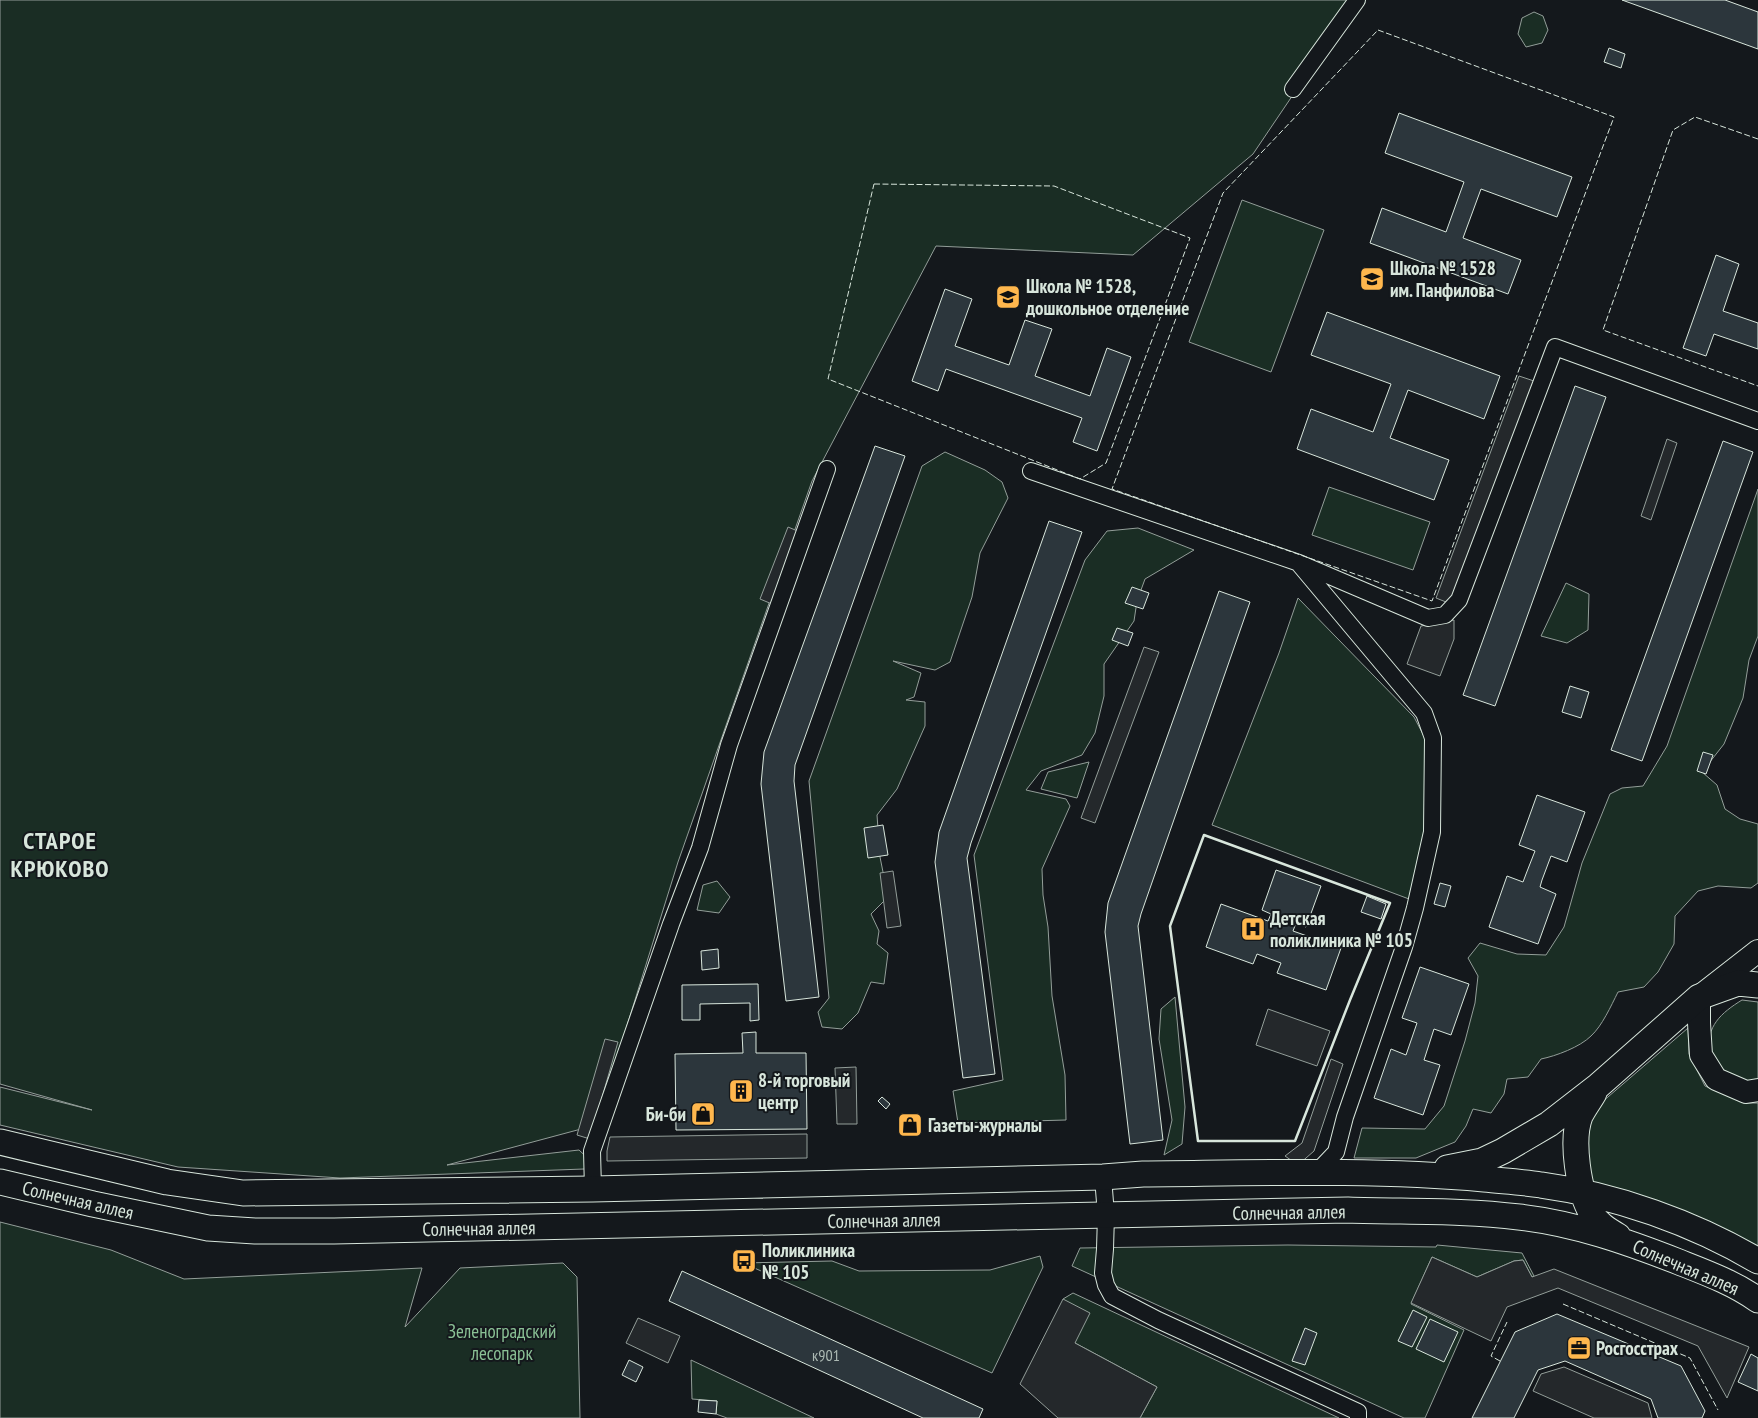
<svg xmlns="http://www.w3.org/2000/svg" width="1758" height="1418" viewBox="0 0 1758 1418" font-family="'PT Sans Narrow',sans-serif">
	<rect width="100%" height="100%" fill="#14181c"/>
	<path fill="#1a2d24" stroke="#939e99" d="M0,0h1357l-104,154 -120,101 -197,-9 -124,235 -134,381 -82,263 -149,40 132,-15 14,13 -9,6 -244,9 -162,-11 -178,-42v-38l92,23 -92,-26z
		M1534,12l9,4 5,14 -6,13 -16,4 -8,-13 4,-16z
		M1242,200l82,30 -53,142 -82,-30z
		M945,452l40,18 17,12 6,16 -28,55 -8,44 -22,65 -15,8 -42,-9 28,12 -7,24 -8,3 19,2v24l-28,63 -20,26 3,42 8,40 -17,17 8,17 -2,13 11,9 -4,31 -13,-2 -13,31 -16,16 -20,-2 -4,-15 11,-14 -20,-217 113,-315z
		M1329,487l101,35 -17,48 -101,-35z
		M1758,489v147l-9,24 -6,38 -19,46 -22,28 15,13 8,24 15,10 18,5v59l-7,5 -33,-2 -20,5 -23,25 -1,28 -16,28 -14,15 -26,5c-7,14 -16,34 -27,44 -11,11 -35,20 -50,23l-13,18 -21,2 -3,15 -13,19 -18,-4 -7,17 -11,16 -39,16h-62l8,-30 63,1 19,-23 21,-65 10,-38 3,-27 -10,-18 12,-15 37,11 29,1 18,-28 18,-64 28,-69 12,-6 21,-2 24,-40z
		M1138,528l56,22 -49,29 -8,22 -3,20 -30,43v32l-9,37 -13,22 -41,16 -15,19 40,9 4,7 -28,63 1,26 5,32 4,69 13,79 1,45 -108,3 -5,-32 50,-11 -29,-225 111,-295 22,-29z
		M1566,583l23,11 -1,36 -21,13 -26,-7z
		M1298,598l116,119 13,25v76l-18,81 -197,-74 67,-172z
		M1089,762l-12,36 -36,-9 7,-17z
		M717,881l13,16 -11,16 -22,-3 6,-25z
		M1175,997l10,110 -3,37 -18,11 8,-35 -13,-81 2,-30z
		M1742,1000l16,2v84l-38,-12c-3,-6 -10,-14 -11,-21 -3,-27 12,-40 33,-53z
		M1688,1028l1,26 16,32 39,17h14v144l-163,-62 -13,-22 5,-48z
		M0,1222l111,28 73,29 238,-11 -17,59 55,-59 103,-5 14,14 3,141h-580z
		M1288,1245l148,2 1,-2 85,8 12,23 -2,1 -9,-17 -9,1 -37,16 -45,-20 -21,47 53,26 -39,88h-21l-332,-152 8,-18z
		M1040,1256l3,11 -51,106 -249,-110 89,-2 27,10 131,-1z
		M1073,1293l266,125h-199l17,-31 -82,-44 -12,-44z
		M691,1360l123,58h-87l-11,-4 1,-13 -25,-2z"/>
	<path fill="#24282b" stroke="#939e99" d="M1519,376l15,5 -83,223 -15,-6z
		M1667,439l10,4 -26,77 -10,-4z
		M788,527l12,5 -28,72 -12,-5z
		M1454,620v19l-14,37 -33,-12 14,-38z
		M1144,647l15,5 -64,171 -14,-5z
		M893,871l8,55 -14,2 -7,-55z
		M1268,1009l62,22 -13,35 -61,-21z
		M605,1039l13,3 -28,97 -13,-4z
		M1331,1059l12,5 -29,87 -16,14 -13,-9 17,-13z
		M856,1067l1,57h-20l-2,-56z
		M807,1134v24l-200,3v-10l3,-14z
		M1432,1257l45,20 37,-16 9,-1 9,17 22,-8 195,78 -22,51 -29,-52 -140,-58 -51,19 -16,34 -80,-38z
		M1063,1299l27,14 -15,30 82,44 -17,31h-82l-38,-34z
		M638,1318l42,18 -12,27 -42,-20z
		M1564,1367l84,36 4,15h-58l-61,-27 8,-17z"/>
	<path fill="#2c363c" stroke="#d8e6dc" d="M1622,0h103l33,12v37z
		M1609,48l16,6 -4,14 -17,-6z
		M1399,113l173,64 -15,40 -76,-28 -18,49 58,22 -13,34 -138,-51 12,-35 64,24 18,-50 -79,-29z
		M1716,255l23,9 -16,47 35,12v26l-44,-15 -8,22 -23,-8z
		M945,289l27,10 -17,47 54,19 16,-45 27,9 -17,47 55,20 17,-48 24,9 -34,94 -24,-9 9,-24 -136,-49 -8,22 -26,-10z
		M1327,312l173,64 -16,43 -76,-29 -18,48 59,22 -15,40 -137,-51 14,-40 62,23 18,-48 -80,-29z
		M1575,386l31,11 -111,309 -32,-11z
		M1723,441l30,11 -111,309 -31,-11z
		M875,446l30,10 -110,309 -1,16 25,216 -33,4 -25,-217 3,-32z
		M1049,521l33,11 -111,311 -4,15 28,216 -32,4 -28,-216 4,-30z
		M1132,587l17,6 -6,16 -18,-6z
		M1219,591l31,11 -109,312 -3,12 25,214 -33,4 -25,-212 3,-29z
		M1117,628l16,5 -5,13 -16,-6z
		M1570,686l19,6 -8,26 -19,-6z
		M1703,752l10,3 -7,19 -9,-3z
		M1537,795l48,17 -18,50 -16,-6 -9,24 -2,7 16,7 -18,50 -49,-17 18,-51 16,6 3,-8 9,-23 -16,-6z
		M883,825l5,30 -20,3 -4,-30z
		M1276,870l45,16 -15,41 -10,-4 -3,8 48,17 -15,42 -49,-17 4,-10 -24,-9 -4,10 -47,-17 15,-43 47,17 3,-7 -9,-4z
		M1440,883l11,3 -6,21 -11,-3z
		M1367,896l19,8 -5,15 -20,-7z
		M718,949l1,19 -17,2 -1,-19z
		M1420,967l49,17 -18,51 -17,-6 -10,31 16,5 -17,50 -49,-17 17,-49 15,6 11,-32 -15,-5z
		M758,984l1,36 -9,1v-18l-50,1v16h-18v-35z
		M756,1032v21h50l1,76 -131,1 -1,-76 68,-1 -1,-20z
		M882,1097l8,7 -4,5 -8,-8z
		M682,1271l301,138 -4,9h-56l-254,-117z
		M1413,1310l14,7 -15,30 -14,-6z
		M1557,1314l124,52 24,45 -3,7h-44l-7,-19 -86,-38 -27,9 -24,48h-42l43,-86z
		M1430,1319l28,13 -14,30 -28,-13z
		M1305,1328l12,5 -12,32 -13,-4z
		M1751,1354l7,4v33l-20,-9z
		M629,1360l14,7 -7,15 -14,-7z
		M699,1400l18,1 -1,13 -18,-2z"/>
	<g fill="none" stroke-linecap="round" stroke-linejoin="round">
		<defs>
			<path id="street" d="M1293,89l64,-89
				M1031,471l268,92 129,55 17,-3 14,-15 96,-253 203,74
				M1300,565l124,148 9,25 -1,94 -17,76 -11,39 -59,170 -9,35 -20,21
				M1103,1177l3,38 -1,34 -2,24 3,12 6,11 46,24 200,92v6
				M593,1189l-1,-38 79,-227 29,-76 29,-103 98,-276"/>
			<path id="secondary" d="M1758,951l-59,46v26l2,32 15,24 30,13 12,-2"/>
			<path id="primary" d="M1594,1093c-4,7 -10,15 -14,23 -9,24 -2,75 12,98 6,10 16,16 26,22
				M0,1142l167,40 76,11 350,-4 510,-12 40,-3c114,-1 228,-5 341,5 19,2 38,3 57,6 74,10 153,38 217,76
				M1447,1168l35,-7 21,-10 46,-27 49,-38 101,-89 39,-14 20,2
				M0,1182l93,22 115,24 47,3h79l1014,-21c57,2 115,0 171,7 55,6 109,25 160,45 28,11 55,21 79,38"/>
		</defs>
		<use href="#street" stroke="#d8e6dc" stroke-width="18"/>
		<use href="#secondary" stroke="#d8e6dc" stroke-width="24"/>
		<use href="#primary" stroke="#d8e6dc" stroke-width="27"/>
		<use href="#street" stroke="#14181c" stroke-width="16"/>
		<use href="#secondary" stroke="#14181c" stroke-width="22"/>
		<use href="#primary" stroke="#14181c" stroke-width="25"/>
		<path stroke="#d8e6dc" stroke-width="1" stroke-dasharray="6 2.5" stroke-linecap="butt" d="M1378,30l236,87 -182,484 -320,-112 111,-296z
			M1758,139l-63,-22 -22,13 -70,200 155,56
			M874,184l180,2 136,52 -84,225 -26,16 -252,-100z
			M1563,1304l127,54 28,52
			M1500,1361l-9,-5 16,-34"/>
		<path stroke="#d8e6dc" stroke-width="2.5" d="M1204,835l186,68 -40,97 -55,141h-97l-28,-215z"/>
	</g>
	<defs>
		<symbol id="school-square" viewBox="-11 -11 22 22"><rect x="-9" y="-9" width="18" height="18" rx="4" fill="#ffb74d" stroke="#14181c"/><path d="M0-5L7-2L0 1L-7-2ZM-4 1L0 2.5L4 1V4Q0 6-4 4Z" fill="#111"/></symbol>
		<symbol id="hospital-square" viewBox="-11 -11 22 22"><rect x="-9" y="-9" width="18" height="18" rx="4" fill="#ffb74d" stroke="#14181c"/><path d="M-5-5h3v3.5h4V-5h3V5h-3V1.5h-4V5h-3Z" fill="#111"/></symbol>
		<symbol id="building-square" viewBox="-11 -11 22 22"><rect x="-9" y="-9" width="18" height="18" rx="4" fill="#ffb74d" stroke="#14181c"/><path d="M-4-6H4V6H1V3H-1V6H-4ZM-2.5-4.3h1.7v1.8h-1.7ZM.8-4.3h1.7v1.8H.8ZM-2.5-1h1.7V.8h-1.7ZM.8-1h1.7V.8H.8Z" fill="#111"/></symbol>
		<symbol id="shop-square" viewBox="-11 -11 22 22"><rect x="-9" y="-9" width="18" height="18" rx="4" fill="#ffb74d" stroke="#14181c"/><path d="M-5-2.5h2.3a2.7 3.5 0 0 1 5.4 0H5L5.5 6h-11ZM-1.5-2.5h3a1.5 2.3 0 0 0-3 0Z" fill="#111"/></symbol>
		<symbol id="bus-square" viewBox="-11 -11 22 22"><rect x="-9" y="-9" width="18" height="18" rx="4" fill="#ffb74d" stroke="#14181c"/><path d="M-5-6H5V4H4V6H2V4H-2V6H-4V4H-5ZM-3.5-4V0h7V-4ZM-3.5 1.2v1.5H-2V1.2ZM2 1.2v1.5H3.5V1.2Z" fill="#111"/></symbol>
		<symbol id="office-square" viewBox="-11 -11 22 22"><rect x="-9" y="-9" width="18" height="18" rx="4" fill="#ffb74d" stroke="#14181c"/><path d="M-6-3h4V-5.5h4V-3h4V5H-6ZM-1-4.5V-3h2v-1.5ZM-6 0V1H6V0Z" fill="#111"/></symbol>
	</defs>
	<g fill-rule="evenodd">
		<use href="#school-square" x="1358" y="265" width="28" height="28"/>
		<use href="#school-square" x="994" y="283" width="28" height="28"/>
		<use href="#hospital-square" x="1239" y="915" width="28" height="28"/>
		<use href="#building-square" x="727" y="1077" width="28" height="28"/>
		<use href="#shop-square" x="689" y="1100" width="28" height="28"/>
		<use href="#shop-square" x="896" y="1111" width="28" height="28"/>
		<use href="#bus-square" x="730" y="1247" width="28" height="28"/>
		<use href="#office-square" x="1565" y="1334" width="28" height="28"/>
	</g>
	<g text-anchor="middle" stroke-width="4" stroke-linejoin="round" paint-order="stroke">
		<g font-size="16" fill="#adbab4">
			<text x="826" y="1361">к901</text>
		</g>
		<g font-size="19" font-weight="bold" fill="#d8e6dc" stroke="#14181c" text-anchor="start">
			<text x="1390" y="275">Школа № 1528<tspan x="1390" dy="22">им. Панфилова</tspan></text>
			<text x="1026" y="293">Школа № 1528,<tspan x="1026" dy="22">дошкольное отделение</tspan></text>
			<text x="1270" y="925">Детская<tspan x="1270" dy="22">поликлиника № 105</tspan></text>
			<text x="758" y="1087">8-й торговый<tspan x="758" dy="22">центр</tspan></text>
			<text x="686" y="1121" text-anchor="end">Би-би</text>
			<text x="928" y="1132">Газеты-журналы</text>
			<text x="762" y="1257">Поликлиника<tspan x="762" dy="22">№ 105</tspan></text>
			<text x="1596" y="1355">Росгосстрах</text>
		</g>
		<g font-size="19" fill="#d8e6dc" stroke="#14181c">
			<text transform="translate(78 1200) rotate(13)" y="7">Солнечная аллея</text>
			<text transform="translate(1289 1212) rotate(-1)" y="7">Солнечная аллея</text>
			<text transform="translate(884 1220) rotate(-1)" y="7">Солнечная аллея</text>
			<text transform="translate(479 1228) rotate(-1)" y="7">Солнечная аллея</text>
			<text transform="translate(1686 1267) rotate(23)" y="7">Солнечная аллея</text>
		</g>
		<g font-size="19" fill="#8ac095" stroke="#14181c">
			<text x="502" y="1338">Зеленоградский<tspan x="502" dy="22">лесопарк</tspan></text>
		</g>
		<g font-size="24" font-weight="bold" letter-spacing="1" fill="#d8e6dc" stroke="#14181c">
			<text x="60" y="849">СТАРОЕ<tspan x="60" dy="28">КРЮКОВО</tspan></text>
		</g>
	</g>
</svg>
